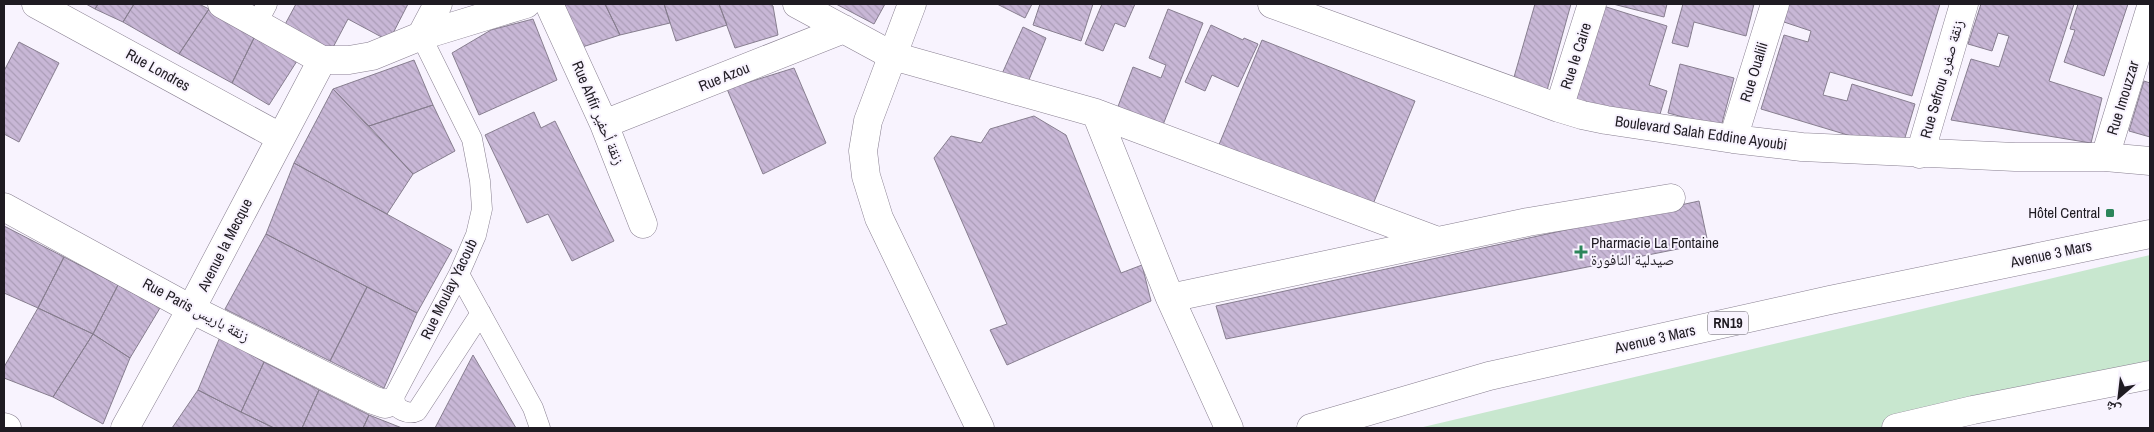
<svg xmlns="http://www.w3.org/2000/svg" width="2154" height="432" viewBox="0 0 2154 432" font-family="'Archivo Narrow','Noto Naskh Arabic',sans-serif">
	<defs>
		<pattern id="building-back-hatch" width="6" height="6" patternUnits="userSpaceOnUse" patternTransform="scale(1.25)"><rect width="6" height="6" fill="#c8b7d6"/><path d="M-1 5l2 2M0 0l6 6M5-1l2 2" fill="none" stroke="#ab9db7"/></pattern>
	</defs>
	<rect width="100%" height="100%" fill="#f8f3fe"/>
	<path fill="#c8e7cf" d="M2150,255v110l-244,63h-487z"/>
	<path fill="url(#building-back-hatch)" stroke="#877e8f" d="M86,4h12l-3,5z
		M98,4h36l-11,18 -28,-13z
		M134,4h65l10,5 -30,45 -56,-32z
		M296,4h112l-19,37 -41,-22 -19,36 -47,-25z
		M568,4h37l15,31 -44,14 -21,-40z
		M605,4h59l6,19 -50,12z
		M664,4h55l8,21 -51,16z
		M719,4h51l3,2 5,29 -43,13z
		M836,4h49l-11,20z
		M997,4h35l-7,14z
		M1040,4h53l-12,37 -48,-16z
		M1102,4h33l-10,23 -10,-4 -12,28 -18,-7z
		M1535,4h36l-25,90 -34,-10z
		M1613,4h54l-3,13z
		M1683,4h71l-8,32 -52,-14 -6,25 -16,-4z
		M1789,4h151l-28,92 -82,-24 -7,23 24,6 5,-17 63,20 -14,47 -140,-42 23,-74 24,7 3,-11 -27,-9z
		M1981,4h93l-25,77 53,17 -11,45 -140,-23 20,-61 28,8 10,-31 -11,-3 -6,18 -24,-7z
		M2078,4h50l-24,72 -40,-14 11,-32 -5,-1z
		M1600,5l67,21 -18,59 18,6 -10,33 -85,-26z
		M209,9l45,29 -22,45 -53,-29z
		M1168,9l35,14 -44,112 -45,-18 19,-50 28,11 5,-13 -17,-7z
		M533,19l24,61 -78,35 -27,-62 39,-23z
		M1211,25l32,15 1,-2 14,6 -20,43 -26,-12 -7,16 -20,-9z
		M1023,27l23,11 -20,49 -25,-11z
		M254,38l43,23 -28,44 -37,-22z
		M1262,40l153,61 -46,113 -153,-62z
		M19,42l40,21 -40,79 -15,-8v-63z
		M414,60l19,45 -64,21 -36,-37z
		M1680,64l54,14 -13,49 -53,-14z
		M794,68l32,75 -63,31 -36,-85z
		M2144,81l6,2v54l-21,-6z
		M333,89l80,85 -26,40 -93,-51z
		M433,105l22,46 -42,23 -44,-48z
		M534,112l7,16 14,-7 59,120 -42,20 -24,-47 -21,9 -42,-88z
		M1034,116l32,19 55,138 21,-8 9,36 -144,64 -17,-35 17,-6 -73,-166 17,-22 30,7 9,-14z
		M294,163l158,87 -35,63 -151,-79z
		M1699,201l9,42 -482,96 -10,-33z
		M4,226l60,31 -26,51 -34,-15z
		M266,234l101,53 -37,74 -105,-52z
		M64,257l54,28 -25,49 -55,-26z
		M118,285l42,23 -30,50 -37,-24z
		M367,287l50,26 -33,75 -54,-27z
		M38,308l55,26 -40,63 -49,-19v-11z
		M93,334l37,24 -27,66 -50,-27z
		M220,337l44,25 -23,50 -43,-22z
		M473,355l43,73h-81z
		M264,362l55,28 -17,38h-28l-33,-16z
		M198,390l43,22 33,16h-102z
		M319,390l50,25 -6,13h-61z
		M369,415l33,13h-39z"/>
	<g fill="none" stroke-linecap="round" stroke-linejoin="round">
		<defs>
			<path id="service" d="M257,23l10,-19
				M421,36l51,103 8,42 2,28 -6,26 -17,39 -68,128c7,6 16,14 26,9l64,-98
				M459,274l74,134 7,20"/>
			<path id="minor" d="M36,4l244,133
				M222,4l100,56h27l23,-4 49,-20 105,-32
				M549,4l55,120 39,100
				M797,4l96,52 203,57 342,128
				M912,4l-44,117 -5,30 3,25 13,42 101,210
				M1272,4l287,104 23,7 24,5 127,19 69,8 213,10h90l45,4
				M421,36l17,-32
				M1559,108l33,-104
				M1096,113l74,185 59,130
				M604,124l240,-95
				M1733,139l42,-135
				M1920,154l44,-150
				M2105,157l45,-147
				M4,207l187,102 182,91 12,4 6,-2
				M1170,298l358,-76 143,-24
				M125,428l66,-119 131,-249"/>
			<path id="tertiary" d="M4,427l3,1"/>
			<path id="primary" d="M1311,428l178,-52 341,-76 320,-66
				M1896,428l77,-18 177,-35"/>
		</defs>
		<use href="#service" stroke="#887f90" stroke-width="21"/>
		<use href="#minor" stroke="#887f90" stroke-width="29"/>
		<use href="#tertiary" stroke="#887f90" stroke-width="29"/>
		<use href="#primary" stroke="#887f90" stroke-width="29"/>
		<use href="#service" stroke="#fff" stroke-width="20"/>
		<use href="#minor" stroke="#fff" stroke-width="28"/>
		<use href="#tertiary" stroke="#fff" stroke-width="28"/>
		<use href="#primary" stroke="#fff" stroke-width="28"/>
	</g>
	<g fill="#2c855a" stroke="#f8f3fe" stroke-width="2">
		<rect x="2105" y="208" width="10" height="10" rx="2.5"/>
		<path d="M1578.5 244.5h5v5h5v5h-5v5h-5v-5h-5v-5h5z"/>
	</g>
	<g text-anchor="middle" stroke-width="4" stroke-linejoin="round" paint-order="stroke">
		<rect fill="#f8f3fe" stroke="#605c64" stroke-width="1" x="1708" y="311.5" width="40" height="23" rx="4"/>
		<g font-size="14" font-weight="bold" fill="#1f1b22">
			<text x="1728" y="328">RN19</text>
		</g>
		<g font-size="15" fill="#1f1b22" stroke="#f8f3fe">
			<text transform="translate(1576 56) rotate(-72)" y="5">Rue le Caire</text>
			<text transform="translate(158 70) rotate(29)" y="5">Rue Londres</text>
			<text transform="translate(1754 72) rotate(-73)" y="5">Rue Oualili</text>
			<text transform="translate(724 77) rotate(-22)" y="5">Rue Azou</text>
			<text transform="translate(1942 79) rotate(-74)" y="5">Rue Sefrou زنقة صفرو</text>
			<text transform="translate(2123 98) rotate(-73)" y="5">Rue Imouzzar</text>
			<text transform="translate(598 113) rotate(67)" y="5">Rue Ahfir زنقة أحفير</text>
			<text transform="translate(1701 133) rotate(8)" y="5">Boulevard Salah Eddine Ayoubi</text>
			<text transform="translate(225 245) rotate(-63)" y="5">Avenue la Mecque</text>
			<text transform="translate(2051 254) rotate(-12)" y="5">Avenue 3 Mars</text>
			<text transform="translate(449 289) rotate(-64)" y="5">Rue Moulay Yacoub</text>
			<text transform="translate(196 310) rotate(28)" y="5">Rue Paris زنقة باريس</text>
			<text transform="translate(1655 339) rotate(-13)" y="5">Avenue 3 Mars</text>
		</g>
		<g font-size="15" fill="#1f1b22" stroke="#f8f3fe" text-anchor="end">
			<text x="2100" y="218">Hôtel Central</text>
			<text x="1591" y="248" text-anchor="start">Pharmacie La Fontaine<tspan x="1591" dy="17">صيدلية النافورة</tspan></text>
		</g>
	</g>
	<rect width="2154" height="432" fill="none" stroke="#1f1b22" stroke-width="10"/>
	<g transform="translate(2119 397) rotate(208)" stroke="#f8f3fe" stroke-width="4" paint-order="stroke">
	<path d="M0-4L9 19L0 12L-9 19Z" fill="#1f1b22"/>
	<text y="-8" font-size="14" font-weight="bold" text-anchor="middle" fill="#1f1b22">ش</text>
	</g>
</svg>
